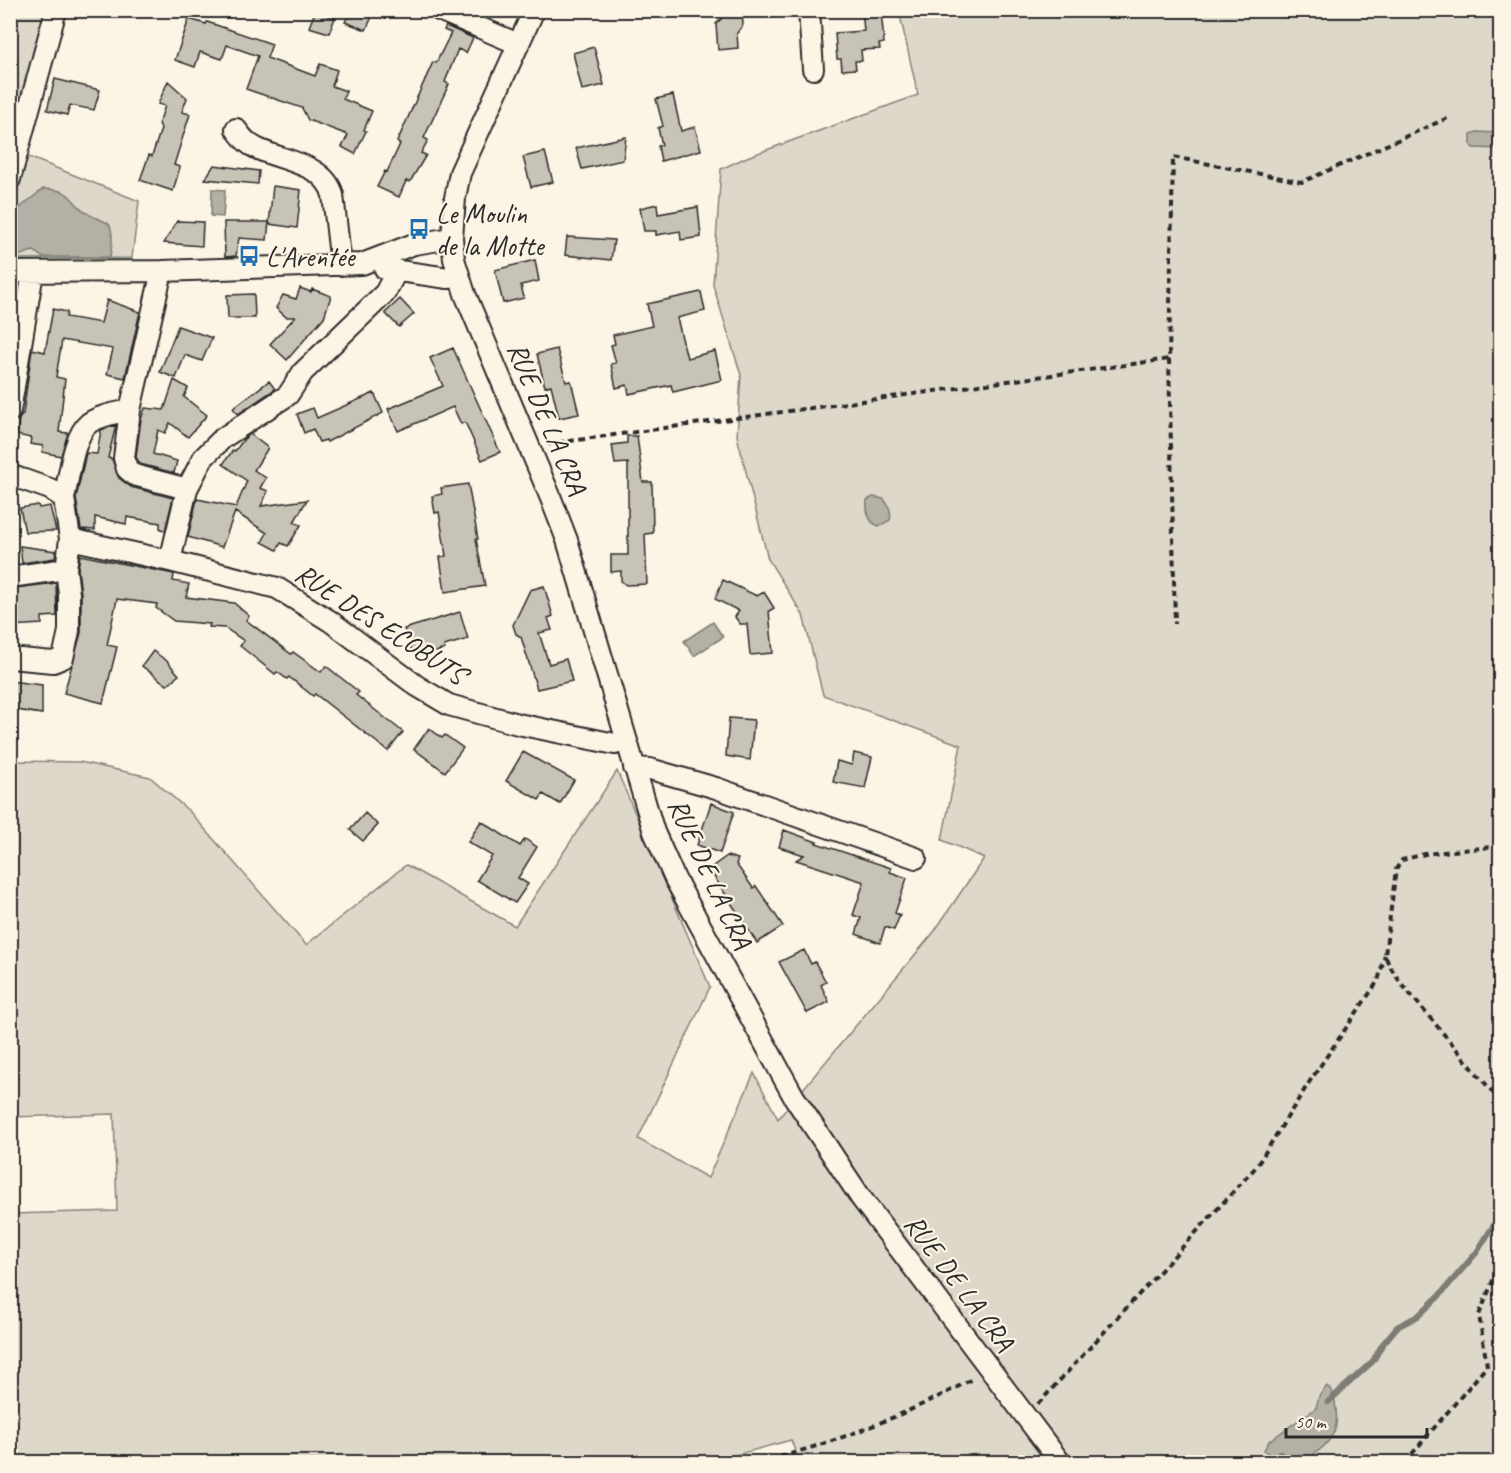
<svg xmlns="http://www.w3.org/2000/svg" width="1511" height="1473" viewBox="0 0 1511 1473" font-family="Caveat,sans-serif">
	<rect width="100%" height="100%" fill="#fcf5e5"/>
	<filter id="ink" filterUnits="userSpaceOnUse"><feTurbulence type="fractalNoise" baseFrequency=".0167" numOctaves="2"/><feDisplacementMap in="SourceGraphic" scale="12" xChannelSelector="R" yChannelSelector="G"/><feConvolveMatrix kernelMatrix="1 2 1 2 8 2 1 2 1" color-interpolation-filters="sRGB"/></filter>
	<g filter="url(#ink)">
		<path fill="#ded8ca" stroke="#84827a" stroke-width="1.5" d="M10,11h38l-37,139 128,51 -7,57 -121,1z
			M899,11h601v1451h-701l-8,-22 -81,22h-699l-1,-248 107,-3 -3,-97 -103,3v-356l69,1 70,15 40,35 116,133 100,-80 109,61 102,-155 93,216 -72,152 70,39 46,-105 24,46 156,-187 50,-74 -42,-18 19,-95 -138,-50 -20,-80 -35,-56 -31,-123 4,-61 -28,-90 8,-116 26,-12 171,-62z"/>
		<path fill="#b4b0a5" stroke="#7d7b74" stroke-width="1.5" d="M1477,132l23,1v16l-27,-1 -2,-3v-11z
			M43,189c33,1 22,9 44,24 7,5 15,6 22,11 5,9 3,23 1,33h-68l-8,-6c-8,1 -14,6 -23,6v-42z
			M212,189l13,1 -2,27 -12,-1z
			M873,497l11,2c5,7 8,13 6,21l-11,6c-11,-3 -13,-16 -12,-26z
			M713,622l10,15 -29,19 -10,-15z
			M1327,1386c6,5 7,9 8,16 2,11 3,23 -2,32 -8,16 -37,36 -54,27 -6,-2 -11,-8 -15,-11l5,-9 47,-33 3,-12z"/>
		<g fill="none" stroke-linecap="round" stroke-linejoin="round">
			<path stroke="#7d7b74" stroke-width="6" d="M1328,1402l45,-41 9,-16 15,-18 21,-11 21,-20 38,-44 23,-37
				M1268,1462l12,-9"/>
		</g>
		<path fill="#c8c3b7" stroke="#2b2b2b" stroke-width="1.5" d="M351,10h24l-9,20 -21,-8z
			M722,10h20l1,15 -6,8 1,15 -20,2 -2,-26 6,-6z
			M862,10h19l3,33 -5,1 1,5 -19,1 1,11h-7l1,8 -14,1 -1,-11h-4l-2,-26 29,-2z
			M315,12l20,6 -6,15 -20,-6z
			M189,19l17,5 1,-2 65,22 -5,14 48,18 5,-12 17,6 -5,16 14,5 -3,8 29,12 -8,19 2,1 -11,23 -13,-7 6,-12 -40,-15 -6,-12 -56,-19 12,-33 -31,-11 -5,14 -22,-7 -5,15 -20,-7z
			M446,26l27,12 -7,15 -8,-4 -13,33 4,2 -25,54 4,2 -7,13 5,2 -16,27 -4,-1 -7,16 -22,-10 8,-16 2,1 13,-28 -3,-2 36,-80 3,1 15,-30 -7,-3z
			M594,47l10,38 -22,5 -9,-37z
			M55,79l45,11 -6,20 -24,-5 -3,10 -20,-5z
			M168,81l19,17 -5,14 8,2 -16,51 6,2 -7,24 -33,-11 9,-25 3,1 9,-27 -2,-6 6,-17 -7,-2z
			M673,95l8,36 14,-4 6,23 -40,11 -3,-15 4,-1 -4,-17 5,-2 -7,-27z
			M626,137l-3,23 -41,9 -6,-21z
			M545,152l8,30 -22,5 -8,-30z
			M214,165l45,6 -1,13 -53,-5z
			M273,186l28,4 -4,38 -28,-4z
			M657,204l1,10 40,-7 3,30 -20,3 -1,-9 -24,4v-4h-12l-4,-23z
			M177,221l26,1 -1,24 -38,-3z
			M224,222h45l-2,18 -28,-2 -3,18 -11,1z
			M567,237l47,3 -3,20 -46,-5z
			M535,260l4,21 -18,4 3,13 -21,5 -8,-33z
			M300,288l11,4 1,-3 19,7 -7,21 -37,43 -17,-16 25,-27h-9l-10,-9 7,-13 13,4z
			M701,292l4,19 -28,7 10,40 28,-7 7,29 -49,12 -2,-7 -42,9 -2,-9 -11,3 -5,-24 5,-1 -5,-18 4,-1 -2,-9 39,-9 -5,-22z
			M254,294l1,24h-27l-1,-23z
			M400,299l14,15 -15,13 -14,-14z
			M107,300l33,12 -15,66 -18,-4 6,-25 -51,-9 -6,37 9,2 -6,53 9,1 -7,23 -19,-4 1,-6 -13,-2 1,-6 -14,-3 2,-16 4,-5 9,-65 13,3 8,-43 14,3 -1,5 35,6z
			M178,326l34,12 -10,23 -17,-6 -9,23 -16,-6z
			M453,348l47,104 -18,8 -17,-38 -4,2 -8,-17 -55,24 -10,-22 55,-23 -13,-28z
			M557,349l9,33 5,-1 8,33 -20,4 -8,-33 -6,2 -8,-33z
			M174,380l14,8 -4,9 23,18 -19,22 -18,-14 -5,10 -7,-3 -5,24 24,7 -3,12 -34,-9 -4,-7 5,-38 4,-11 19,2z
			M269,381l6,8 -37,25 -5,-6z
			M374,393l9,20 -56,29 -1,-2 -7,2 -6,-13 -9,4 -7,-19 16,-6 4,10z
			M116,425l-8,33 4,1 7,19 12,9 42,11 -8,33 -5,-3v-5l-33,-6 -1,7 -31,-7v13l-14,-1 -5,-31 10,-45 11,1 4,-24z
			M250,434l18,14 -14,22 12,8 -6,10 8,3 -7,15 46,-6 -13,22 7,3 -13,21 -7,-3 -4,7 -15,-8 5,-9 -32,-21 -13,35 -34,-10 9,-38 39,8 11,-26 -24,-17 10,-14 2,1 9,-12z
			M627,436h10l6,46h9l1,51 -8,1 2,50 -21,1 -5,-4v-10l-10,1v-17h17v-92l-13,1 -3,-19 15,-2z
			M468,484l10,55h-2l9,47 -40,6 -5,-35 6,-1 -7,-44 -4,1 -3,-17 10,-2 -1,-6z
			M38,505l1,3 11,-2 6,25 -31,1 -5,-24z
			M20,546l36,5 -1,7 -33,5z
			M80,555l94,19 -1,7 16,3 -3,13 48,6 15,13 -3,4 45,34 2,-2 28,20 5,-6 33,26 -3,3 47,37 -15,19 -73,-57 -2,2 -24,-19 -2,2 -10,-7 -2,2 -35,-28 4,-5 -19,-13 -16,-1 1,-3 -36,-3 -18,-13 1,-4 -40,-5 -10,46 10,2 -14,56 -39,-10 17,-60v-39l-3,-25z
			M723,580l34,16 7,-4 10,16 -5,3 4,42 -23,2 -3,-31h-7l-5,-7 4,-6 -24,-12z
			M56,583l1,33 -15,1v7l-32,2v-19l7,-3 -2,-16z
			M544,586l9,30 -5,2 4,12 -13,3 10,31 17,-5 6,22 -35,8 -16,-52 -5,-3 -3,-9 17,-35z
			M460,612l8,27 -24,7 1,3 -22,7 -2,-7 -9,3 -8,-23z
			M153,651l14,10 12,14 -12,10 -25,-19z
			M10,681l32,4v29l-32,-5z
			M729,718l25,2 -4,40 -24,-4z
			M429,728l13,10 3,-3 18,13 -18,24 -31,-23z
			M523,752l51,28 -14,24 -17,-10 -4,6 -33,-19z
			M854,753l18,4 -7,31 -32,-6 4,-21 15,4z
			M711,803l23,9 -14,41 -23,-8z
			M365,813l13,12 -15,16 -13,-11z
			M481,821l39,25 5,-7 12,8 -19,31 10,6 -13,19 -38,-23 15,-24 -24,-14z
			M784,830l33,12 -1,1 75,25 -1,4 17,6 -12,35 5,2 -6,15 -9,-3 -5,16 -24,-9 5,-16 -8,-3 11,-33 -68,-22 8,-5 -25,-8z
			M727,856l11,3 -2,5 17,24 3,-2 27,40 -26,17 -48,-74z
			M804,950l7,14 4,-2 11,20 -5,3 8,17 -22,11 -28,-51z"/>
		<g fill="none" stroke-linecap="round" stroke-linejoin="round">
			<defs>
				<path id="minor" d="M439,10l79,34
					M534,10l-74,163 -5,25 -3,40 2,21 11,35 85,202 17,44 87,292 21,47 119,218 67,101 199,264
					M809,10l4,59
					M236,129c6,8 11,15 20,19 25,13 69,15 77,47l8,70
					M10,179l46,-169
					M385,269l63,9 11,-1
					M162,271l-32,139 -6,48 3,11 7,6 53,14
					M10,272l152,-1 200,-7 52,-20 38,-6
					M10,411l23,-139
					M10,475l40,14 14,9 6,41 -4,30 3,25v37l-6,27 -10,4 -43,-4
					M64,498c5,-20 9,-62 25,-75 12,-8 28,-10 41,-13
					M70,539l100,22 107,27 53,33 87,65 32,19 69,19 97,20 10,-4
					M170,561l17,-72 16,-31 20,-20 65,-43 15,-23 82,-79 11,-21
					M10,577l56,-8
					M634,768l16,1 66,19 200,70"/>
			</defs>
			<use href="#minor" stroke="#2b2b2b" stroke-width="24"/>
			<path stroke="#2b2b2b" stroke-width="4" stroke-dasharray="6 4.5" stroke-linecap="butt" d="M1169,359l6,265
				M548,444l621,-85 4,-202 129,25 148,-65
				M1500,846l-75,8 -23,6 -6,9 -11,86 4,10 11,17 100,119
				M1038,1404l218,-237 54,-86 68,-100 7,-26
				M10,1414l2,48
				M786,1456l2,6
				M760,1462c73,-18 147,-47 214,-84
				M1405,1462l82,-96 -8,-51 21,-52"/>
			<use href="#minor" stroke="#fcf5e5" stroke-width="20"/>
		</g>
	</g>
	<defs>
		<symbol id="bus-bare" viewBox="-9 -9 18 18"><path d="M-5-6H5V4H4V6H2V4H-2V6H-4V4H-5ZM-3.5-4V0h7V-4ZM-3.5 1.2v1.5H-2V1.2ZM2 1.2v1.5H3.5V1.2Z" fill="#1f6fb2" stroke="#fcf5e5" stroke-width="2.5" paint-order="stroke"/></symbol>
	</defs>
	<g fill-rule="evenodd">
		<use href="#bus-bare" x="404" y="214" width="30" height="30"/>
		<use href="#bus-bare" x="234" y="241" width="30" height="30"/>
	</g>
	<g text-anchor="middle" stroke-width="4.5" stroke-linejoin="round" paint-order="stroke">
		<g font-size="28" fill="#2b2b2b" stroke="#fcf5e5" text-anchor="start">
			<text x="436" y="223">Le Moulin<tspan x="436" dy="32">de la Motte</tspan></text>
			<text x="266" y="266">L'Arentée</text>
		</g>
		<g font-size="28" fill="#2b2b2b" stroke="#fcf5e5">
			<text transform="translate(548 418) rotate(67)" y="10">RUE DE LA CRA</text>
			<text transform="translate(381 623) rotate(33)" y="10">RUE DES ECOBUTS</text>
			<text transform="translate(711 873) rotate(65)" y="10">RUE DE LA CRA</text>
			<text transform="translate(960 1282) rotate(53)" y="10">RUE DE LA CRA</text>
		</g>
	</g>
	<rect width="1511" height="1473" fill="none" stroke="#fcf5e5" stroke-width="36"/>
	<rect x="18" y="18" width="1475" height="1437" fill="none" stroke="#2b2b2b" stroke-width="2" filter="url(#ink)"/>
	<path d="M1286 1428v9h141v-9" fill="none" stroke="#2b2b2b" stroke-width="3"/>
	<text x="1295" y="1428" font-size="18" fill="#2b2b2b" stroke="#fcf5e5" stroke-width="4.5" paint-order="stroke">50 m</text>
</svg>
